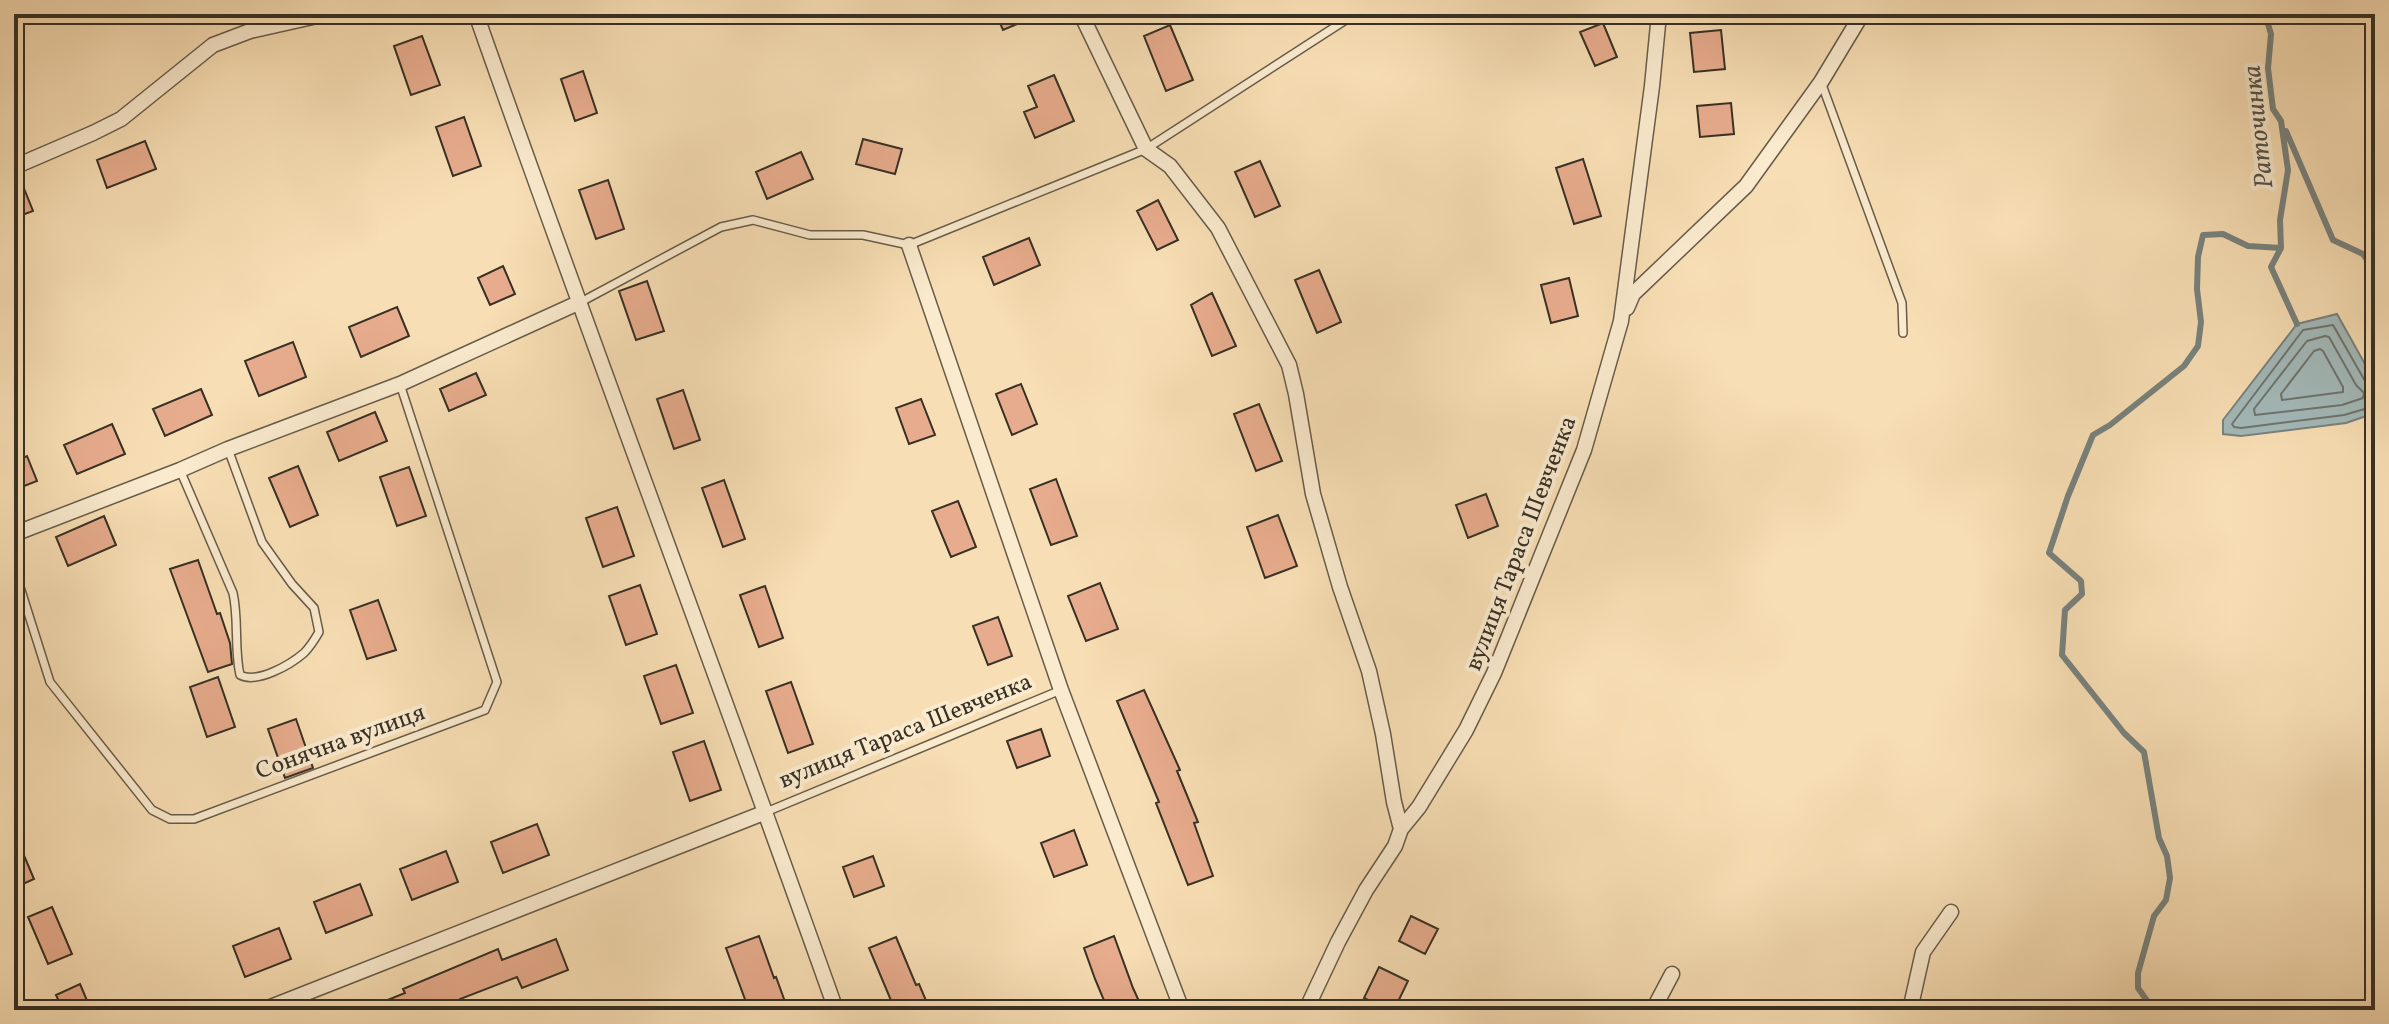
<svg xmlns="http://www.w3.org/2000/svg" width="2389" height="1024" viewBox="0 0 2389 1024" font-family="Vollkorn,serif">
	<rect width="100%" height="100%" fill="#f8deb4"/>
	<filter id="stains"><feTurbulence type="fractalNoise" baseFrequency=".0025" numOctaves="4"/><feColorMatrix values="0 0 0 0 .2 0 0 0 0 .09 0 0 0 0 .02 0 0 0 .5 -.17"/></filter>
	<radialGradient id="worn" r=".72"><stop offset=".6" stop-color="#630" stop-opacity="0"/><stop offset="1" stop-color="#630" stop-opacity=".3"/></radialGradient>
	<path fill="#a3b9b9" stroke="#78827e" stroke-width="2" d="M2337,314l38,68v31l-29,10 -105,13 -18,-2v-14l74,-96z"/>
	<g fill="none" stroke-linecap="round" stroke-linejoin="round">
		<path stroke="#6d746f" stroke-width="2" d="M2325,336l4,1 27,48 8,8 -1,5 -21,7 -87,10 -1,-6 53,-68z
			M2320,349l3,2 20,36v5l-61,8 -1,-6 33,-43z
			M2375,385l-10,-4 -32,-56 -30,5 -71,94 2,3 7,1 103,-13 31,-9"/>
		<path stroke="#78827e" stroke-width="6" d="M2265,14l6,20 -3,34 5,41 8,12 7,49 -8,50 1,28 -10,19 26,57
			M2286,131l47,109 30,14 12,17
			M2148,1010v-8l-10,-14v-15l16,-57 12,-16 4,-22 -3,-22 -8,-18 -15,-86 -20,-19 -62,-78 3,-45 17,-16 -1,-13 -32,-28 19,-57 25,-61 17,-10 74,-59 14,-20 3,-24 -4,-33 1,-32 5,-22 20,-1 25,12 33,2"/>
	</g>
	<path fill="#e7ac8d" stroke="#373025" stroke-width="2" d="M996,14h45l-38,16z
		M1603,23l14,34 -22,9 -15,-34z
		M1170,25l23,55 -27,11 -22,-55z
		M1721,30l4,39 -31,3 -4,-39z
		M422,36l18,49 -29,10 -17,-49z
		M583,71l14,42 -22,8 -14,-42z
		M1054,75l20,46 -39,17 -11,-26 13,-5 -9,-21z
		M1731,103l3,31 -34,3 -3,-31z
		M464,117l17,49 -28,10 -17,-49z
		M863,139l39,10 -7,25 -39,-10z
		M145,141l11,28 -49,19 -10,-28z
		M801,152l12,27 -46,20 -11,-27z
		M1583,159l18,57 -27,8 -18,-56z
		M1260,161l20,45 -25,11 -20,-45z
		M19,176l14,35 -19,7v-41z
		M608,180l16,49 -28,10 -17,-49z
		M1158,200l20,40 -21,10 -20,-39z
		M1029,238l11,27 -46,20 -11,-28z
		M503,266l12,28 -25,11 -12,-27z
		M1319,270l22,52 -24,11 -22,-53z
		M1569,278l9,38 -27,7 -10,-38z
		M647,281l17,50 -28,9 -17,-49z
		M1212,293l24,53 -24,10 -21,-51z
		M397,307l12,29 -48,21 -12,-30z
		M293,342l13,35 -47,19 -14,-35z
		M476,373l10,22 -37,16 -9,-22z
		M1021,384l16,40 -25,11 -16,-41z
		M201,389l11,26 -47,21 -12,-27z
		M683,390l17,50 -26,9 -17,-50z
		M921,399l14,36 -26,9 -13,-36z
		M1259,404l23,57 -26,10 -22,-57z
		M375,412l12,29 -48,20 -12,-29z
		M112,424l13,30 -48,20 -13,-29z
		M27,456l10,25 -23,9v-28z
		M298,466l20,49 -28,12 -21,-49z
		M409,467l17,49 -29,10 -17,-49z
		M1056,479l21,57 -26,9 -21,-56z
		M724,480l21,59 -22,8 -21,-59z
		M1486,494l12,32 -30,12 -12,-33z
		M958,501l18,46 -25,10 -19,-46z
		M617,507l17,49 -31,11 -17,-49z
		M1278,515l19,51 -32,12 -18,-51z
		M104,516l12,29 -48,21 -12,-29z
		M198,560l19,54 3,-1 10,30 2,21 -24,8 -38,-103z
		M1100,583l18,46 -32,12 -18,-45z
		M640,585l17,49 -31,11 -17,-49z
		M765,586l18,52 -24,9 -19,-52z
		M378,600l18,50 -29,9 -17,-49z
		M998,617l14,39 -24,9 -15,-39z
		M676,665l17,48 -32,11 -17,-48z
		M218,677l17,50 -28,10 -17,-50z
		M791,682l22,62 -25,9 -22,-62z
		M1144,690l36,80 -3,1 21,51 -4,1 19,53 -25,9 -32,-82 3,-1 -42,-101z
		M296,719l17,49 -28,10 -17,-49z
		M1041,729l9,27 -33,12 -10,-27z
		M704,741l17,49 -31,11 -17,-49z
		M537,824l12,31 -46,18 -12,-31z
		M1074,830l13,35 -33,12 -13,-34z
		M14,832l20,47 -20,9z
		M446,851l12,31 -46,18 -12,-31z
		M873,856l11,30 -30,11 -11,-30z
		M360,884l12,31 -46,18 -12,-31z
		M52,907l20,47 -24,10 -20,-47z
		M1411,916l27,13 -13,25 -26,-13z
		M279,928l12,31 -46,18 -12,-31z
		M759,936l15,42 2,-1 12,33h-39l-23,-62z
		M1114,936l19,52 10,22h-35l-13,-31 -11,-31z
		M896,937l20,48 3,-1 11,26h-35l-26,-62z
		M556,939l12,31 -46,18 -5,-11 -57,22 1,3 -21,8h-77l42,-17 -2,-4 95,-40 4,11z
		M1379,967l29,14 -14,29h-5l-25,-12z
		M80,984l11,26h-28l-7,-15z"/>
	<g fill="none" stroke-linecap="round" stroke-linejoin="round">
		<defs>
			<path id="lane" d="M1821,82l81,221 1,30
				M579,303l142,-76 32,-7 57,15h53l46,10 237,-96 209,-135
				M180,470l53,123c6,27 1,55 7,82 17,9 50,-10 64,-22 6,-6 11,-14 15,-21l-5,-24 -22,-24 -30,-42 -34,-93
				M14,568l36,114 102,128 18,9h24l291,-109 12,-28 -97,-298
				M766,812l295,-122"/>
			<path id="street" d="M476,14c117,333 242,663 360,996
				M1081,14l65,135 24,17 48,62 71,137 7,29 17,100 27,93 29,84 14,63 11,68 7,27
				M14,167l79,-34 28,-14 92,-74 37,-14 76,-17
				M909,245l152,445 121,320
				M1627,308l6,-14 113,-108 75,-104 41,-68
				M14,534l166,-64 48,-21 172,-65 178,-81
				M14,1000l4,10
				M263,1010l503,-198
				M1306,1010l32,-68 28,-52 29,-44 6,-17 18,-22 47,-77 28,-57 90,-223 37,-129 31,-235 7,-72
				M1653,1010l19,-36
				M1910,1010l13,-58 28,-40"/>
		</defs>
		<use href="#lane" stroke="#675c49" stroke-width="10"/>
		<use href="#street" stroke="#675c49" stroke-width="17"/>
		<use href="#lane" stroke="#faeace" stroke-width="7"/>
		<use href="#street" stroke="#faeace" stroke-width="14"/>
	</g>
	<g text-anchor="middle" stroke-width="8" stroke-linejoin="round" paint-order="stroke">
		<g font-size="24" fill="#373025" stroke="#faeace">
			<text transform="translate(1520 543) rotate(-69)" y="8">вулиця Тараса Шевченка</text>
			<text transform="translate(905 730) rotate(-22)" y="8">вулиця Тараса Шевченка</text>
			<text transform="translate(340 741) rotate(-20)" y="8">Сонячна вулиця</text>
		</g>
		<g font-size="26" font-style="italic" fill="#52524a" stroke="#faeace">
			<text transform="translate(2257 127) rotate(-96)" y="9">Раточинка</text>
		</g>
	</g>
	<rect width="2389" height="1024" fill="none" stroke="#f8deb4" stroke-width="48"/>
	<rect x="16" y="16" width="2357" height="992" fill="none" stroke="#373025" stroke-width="4"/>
	<rect x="24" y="24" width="2341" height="976" fill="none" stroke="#373025" stroke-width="2"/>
	<rect width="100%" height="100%" filter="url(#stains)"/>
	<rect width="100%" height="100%" fill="url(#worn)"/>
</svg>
